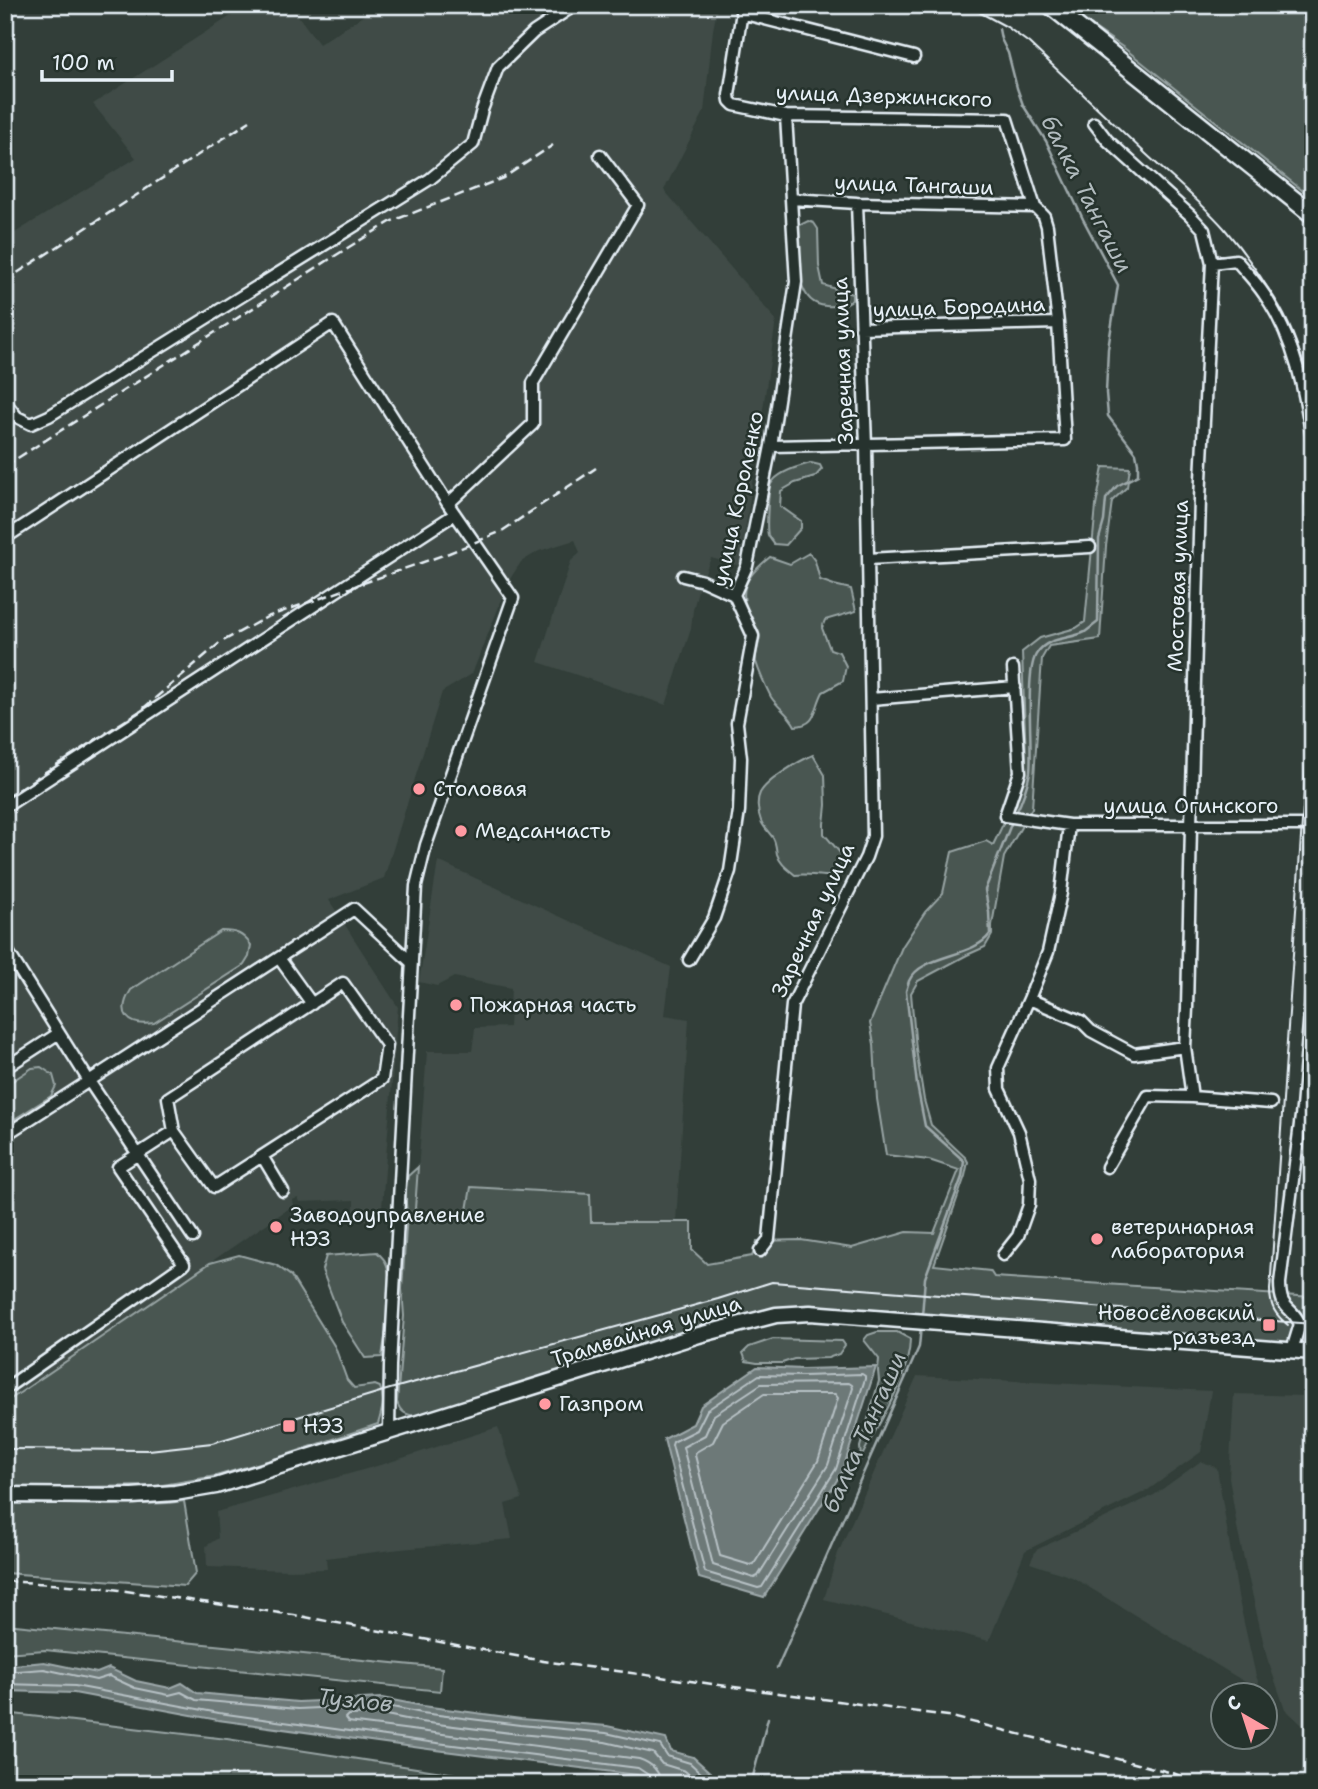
<svg xmlns="http://www.w3.org/2000/svg" width="1318" height="1789" viewBox="0 0 1318 1789" font-family="'Shantell Sans',sans-serif">
	<rect width="100%" height="100%" fill="#323e39"/>
	<filter id="ink" filterUnits="userSpaceOnUse"><feTurbulence type="fractalNoise" baseFrequency=".0143" numOctaves="2"/><feDisplacementMap in="SourceGraphic" scale="14" xChannelSelector="R" yChannelSelector="G"/><feConvolveMatrix kernelMatrix="1 2 1 2 8 2 1 2 1" color-interpolation-filters="sRGB"/></filter>
	<g filter="url(#ink)">
		<path fill="#3f4b46" d="M248,5h42l29,39 61,-39h338l-5,25 -9,82 -40,78 112,130 -36,246 -29,-8 -13,32 -5,20 -2,19 -25,76 -128,-43 33,-101 9,-8 -5,-13 -36,11 -18,11 -11,17 -38,95 -30,18 -58,186 -55,22 69,107 -17,213h-27v-20l-54,2 -2,-4 -6,2 2,5 -289,198v-1164l131,-81 -43,-54z
			M438,861l233,106 -6,48 24,4 -13,203 -86,1v-29l-119,-7 -5,29 -51,-6 12,-159h45l3,-23 34,-1 2,-39 -57,-11 -17,9 -18,-4z
			M917,1376l294,15 -10,61 -53,38 -123,61 -36,90 -165,-42 14,-46z
			M1307,1387l6,1v347l-28,-26 -18,-51 -29,-125 -9,-56 5,-83 72,2z
			M498,1427l24,72 -17,5 7,35 -111,10 -75,9 1,11 -37,1 -83,-3 -1,-21 12,-8 -2,-26 171,-49z
			M1201,1461l16,7 21,128 18,80 7,17 -191,-116 -42,-14 6,-13 118,-55z"/>
		<path fill="#495651" stroke="#98a4a4" stroke-width="2" d="M1061,5h229l9,4 4,-4h10v194l-189,-151z
			M808,221l6,2 4,6 1,37 4,19 29,9v6c-8,6 -16,7 -26,6 -34,-2 -27,-55 -28,-80z
			M811,463l9,2 2,4 -7,8 -20,6 -14,8 -1,15 21,15v7l-15,17 -12,-1c-2,-3 -5,-6 -6,-9 -2,-7 0,-45 3,-51 6,-12 28,-18 40,-21z
			M1103,467l27,1 -3,19 -15,14 -6,45 -6,93 -51,7 -7,12 -10,150 -28,49 -12,68v10l-7,12 -18,8 -49,26 -7,12 5,56 8,51 7,25 35,33 2,4 -3,14 -31,89 56,6 4,6 319,20v50l-513,-39 -161,41 -223,67c-10,-1 -16,-4 -19,-14l7,-86 -2,-27 5,-76 -2,-20 3,-17 10,-9 -3,42 13,7h38l5,-29 119,7 1,28h101v28l15,14 45,-8 4,-10 1,-5 44,-1 51,8 55,-16 27,1 25,-63 -30,-10 -43,-5 -9,-56 -3,-55 -4,-21 32,-76 23,-35 18,-19 9,-41 34,-11 7,4 11,-23 12,-16 10,-47 -4,-107 18,-14 36,-10 9,-6 11,-116z
			M809,553l6,8 5,19 14,5 17,4 5,22 -31,9 -3,8 8,21 9,3 7,14 -3,15 -20,11c-9,17 -6,34 -28,34 -6,-12 -17,-18 -24,-29 -5,-10 -12,-25 -15,-35 -2,-11 7,-21 2,-32 -1,-3 -4,-6 -6,-9 -16,-30 -7,-44 18,-64l20,7z
			M813,755l12,20 1,30 -2,19v10l18,21 -2,12 -5,9c-14,1 -27,-3 -40,-1 -7,-6 -15,-11 -18,-21 -1,-5 -1,-11 -4,-16 -4,-6 -9,-10 -12,-17 -3,-8 -5,-20 -1,-28 7,-13 39,-32 53,-38z
			M221,931c15,0 21,2 30,14l-2,12 -5,8 -90,58c-26,4 -38,-9 -23,-33z
			M41,1067l12,8 3,11 -5,10 -46,29v-39l27,-18z
			M377,1252c3,3 6,6 8,9 11,19 0,74 -3,96l-17,1 -23,-36 -20,-52 4,-14z
			M239,1255l37,10 15,11 44,71 12,33 7,8 21,-3 5,2c5,13 2,24 -2,37l-101,34 -61,18 -59,10 -152,2v-85l205,-140z
			M877,1332h20l13,7c0,38 -32,85 -49,119l-1,-11 19,-66 -1,-10 1,-12 -15,-19 4,-5z
			M773,1339l69,2 3,4 -6,9 -11,4 -34,1 -12,4h-25l-11,-2 -3,-8 6,-6z
			M184,1501l12,72 -11,13 -180,-13v-70l107,2 56,-2z
			M5,1624l437,44 -2,23 -395,-41 -40,3z
			M5,1713l222,26 294,45h-516z"/>
		<path fill="#6d7978" stroke="#9ea9ab" stroke-width="2" d="M757,1367l46,2 73,-2 -34,105 -78,125 -65,-19 -35,-139 29,-15 8,-18z
			M44,1662l53,11 12,-5 27,13 34,7 12,-5 15,10 101,9 84,-4 41,8 98,13 86,7 59,13 5,12 22,6 30,27h-74l-12,-9 -209,-26 -210,-29 -144,-27 -69,-2v-25z"/>
		<g fill="none" stroke-linecap="round" stroke-linejoin="round">
			<path stroke="#b7c1c5" stroke-width="2" d="M862,1374l3,2v3l-29,90 -74,118 -4,1 -53,-16 -33,-127 1,-3 24,-12 10,-20 52,-35 44,1z
				M849,1383l3,2 1,3 -25,77 -70,111 -4,2 -41,-13 -30,-118 22,-12 9,-20 47,-31z
				M764,1394h71l3,4 -20,63 -64,103 -4,1 -30,-9 -25,-101 1,-3 17,-10 10,-20z
				M5,1672l39,-3 52,11 13,-4 26,12 34,7 12,-3 15,8 102,9 84,-4 40,8 98,12 86,8 54,12 7,11 23,7 23,21
				M5,1684l70,2 144,27 210,29 209,26 12,8 2,8
				M661,1784c-1,-13 -10,-21 -22,-25l-291,-37 -3,-4 3,-3 33,-1 40,8 98,12 86,8 48,11 9,11 23,7 15,13"/>
			<path stroke="#9ea9ab" stroke-width="2.5" d="M999,29l2,10 7,14 9,35 6,17 23,36 37,78 35,66 -10,64 -2,44 2,23 28,37 2,10v12l-21,11 -11,13 -2,22 -5,18 -1,83c-4,3 -9,7 -13,10 -17,8 -36,4 -48,21 -13,17 -4,94 -7,119 -3,15 -7,27 -14,41
				M922,1316l3,-38 37,-101 2,-16 -39,-35 -8,-41 -11,-94c1,-3 2,-7 3,-10 12,-27 64,-23 81,-47l-1,-22 -4,-22 28,-71
				M777,1668l142,-321 2,-21
				M751,1784l17,-66"/>
			<defs>
				<path id="minor" d="M743,5l-14,90 1,6 4,4 52,11 221,3 28,88 9,9 3,10 11,97 7,117 -294,6
					M741,13l173,44
					M1094,123l13,17 83,75 14,15 8,33 -12,236 -9,327 -4,182 -2,39 7,50
					M791,199l66,4 178,4
					M1212,263l24,-3c9,11 20,22 28,34 31,44 41,99 49,151
					M861,328l197,-5
					M5,402l12,15 14,7 18,-8 381,-237 43,-35 9,-34 16,-43 36,-35 41,-27
					M1312,503l1,-39
					M5,538l328,-215 115,181
					M868,559l222,-12
					M683,576l20,5 31,14
					M1013,668l7,104 -15,44 64,9h244
					M871,699l144,-12
					M5,807l450,-293
					M5,947l84,134 265,-172 58,54
					M279,958l33,46
					M689,960l25,-42 16,-47 9,-60 2,-53 -4,-35 16,-87 -19,-41 13,-29 24,-120 25,-164 -10,-166
					M1029,999l52,22 10,10 43,23 51,-7
					M5,1068l54,-35
					M5,1135l84,-54 104,156
					M262,1156l21,35
					M1107,1167l41,-71 44,1 79,6
					M760,1251l9,-12 23,-234 74,-148 7,-21 -7,-391 -9,-242
					M1003,1255l15,-19 11,-31 1,-26 -11,-47 -20,-43 -1,-21 31,-69 19,-47 13,-59 8,-68
					M1292,1350l8,-26c-9,-20 -20,-12 -20,-41l22,-175 11,-133
					M5,1389l179,-125 -66,-97 56,-36 40,56 168,-108 5,-34 -44,-62 -175,115 6,33
					M389,1432l1,-66 26,-480 10,-41 87,-247 -65,-94 85,-80v-41l105,-178 -38,-50"/>
				<path id="secondary" d="M5,1495l127,1 43,-3 41,-7 483,-151 77,-20 34,-2 503,39"/>
				<path id="primary" d="M1050,5l263,210"/>
			</defs>
			<use href="#minor" stroke="#e8f1f8" stroke-width="15"/>
			<use href="#secondary" stroke="#e8f1f8" stroke-width="19"/>
			<use href="#primary" stroke="#e8f1f8" stroke-width="21"/>
			<use href="#minor" stroke="#26332d" stroke-width="10"/>
			<use href="#secondary" stroke="#26332d" stroke-width="14"/>
			<use href="#primary" stroke="#26332d" stroke-width="16"/>
			<path stroke="#e8f1f8" stroke-width="2" d="M966,5l41,22 22,16c39,37 78,74 117,111 26,24 54,47 78,74 42,50 75,105 89,169
				M1288,1325c-13,-10 -18,-19 -18,-35l43,-628
				M5,1449l144,1 63,-7 178,-54 328,-90 54,-17 541,42"/>
			<path stroke="#e8f1f8" stroke-width="2.5" stroke-dasharray="10 5" stroke-linecap="butt" d="M5,281l245,-160
				M5,466l344,-219 43,-26 111,-43 50,-33
				M5,798l135,-87 81,-69 46,-25 182,-64 53,-22 94,-63
				M5,1581l93,6 196,28 249,46 405,55 225,57 25,11"/>
		</g>
	</g>
	<g fill="#ff9aa2" stroke="#26332d" stroke-width="2.5">
		<circle cx="419" cy="789" r="7"/>
		<circle cx="461" cy="831" r="7"/>
		<circle cx="456" cy="1005" r="7"/>
		<circle cx="276" cy="1227" r="7"/>
		<circle cx="1097" cy="1239" r="7"/>
		<rect x="1262" y="1318" width="14" height="14" rx="3.5"/>
		<circle cx="545" cy="1404" r="7"/>
		<rect x="282" y="1419" width="14" height="14" rx="3.5"/>
	</g>
	<g text-anchor="middle" stroke-width="5" stroke-linejoin="round" paint-order="stroke">
		<g font-size="21" fill="#e8f1f8" stroke="#26332d">
			<text transform="translate(884 96) rotate(2)" y="7">улица Дзержинского</text>
			<text transform="translate(914 185) rotate(2)" y="7">улица Тангаши</text>
			<text transform="translate(959 307) rotate(-2)" y="7">улица Бородина</text>
			<text transform="translate(843 361) rotate(-92)" y="7">Заречная улица</text>
			<text transform="translate(738 499) rotate(-78)" y="7">улица Короленко</text>
			<text transform="translate(1178 586) rotate(-88)" y="7">Мостовая улица</text>
			<text x="1191" y="813">улица Огинского</text>
			<text transform="translate(813 920) rotate(-65)" y="7">Заречная улица</text>
			<text transform="translate(646 1331) rotate(-17)" y="7">Трамвайная улица</text>
		</g>
		<g font-size="21" fill="#e8f1f8" stroke="#26332d" text-anchor="start">
			<text x="433" y="796">Столовая</text>
			<text x="475" y="838">Медсанчасть</text>
			<text x="470" y="1012">Пожарная часть</text>
			<text x="290" y="1222">Заводоуправление<tspan x="290" dy="24">НЭЗ</tspan></text>
			<text x="1111" y="1234">ветеринарная<tspan x="1111" dy="24">лаборатория</tspan></text>
			<text x="1255" y="1320" text-anchor="end">Новосёловский<tspan x="1255" dy="24">разъезд</tspan></text>
			<text x="559" y="1411">Газпром</text>
			<text x="303" y="1433">НЭЗ</text>
		</g>
		<g font-size="23" font-style="italic" fill="#b1bbbe" stroke="#26332d">
			<text transform="translate(1087 194) rotate(63)" y="8">балка Тангаши</text>
			<text transform="translate(864 1432) rotate(-66)" y="8">балка Тангаши</text>
			<text transform="translate(355 1700) rotate(6)" y="8">Тузлов</text>
		</g>
	</g>
	<rect width="1318" height="1789" fill="none" stroke="#26332d" stroke-width="28"/>
	<rect x="14" y="14" width="1290" height="1761" fill="none" stroke="#e8f1f8" stroke-width="2.5" filter="url(#ink)"/>
	<g transform="translate(1244 1716) rotate(321)"><circle r="33" fill="#26332d" stroke="#747f7e" stroke-width="2"/>
	<path d="M0-5L12 26L0 18L-12 26Z" fill="#ff9aa2"/>
	<text y="-10" font-size="19" font-weight="bold" text-anchor="middle" fill="#e8f1f8">С</text>
	</g>
	<path d="M42 70v10h130v-10" fill="none" stroke="#e8f1f8" stroke-width="3.5"/>
	<text x="52" y="70" font-size="21" fill="#e8f1f8" stroke="#26332d" stroke-width="5" paint-order="stroke">100 m</text>
</svg>
